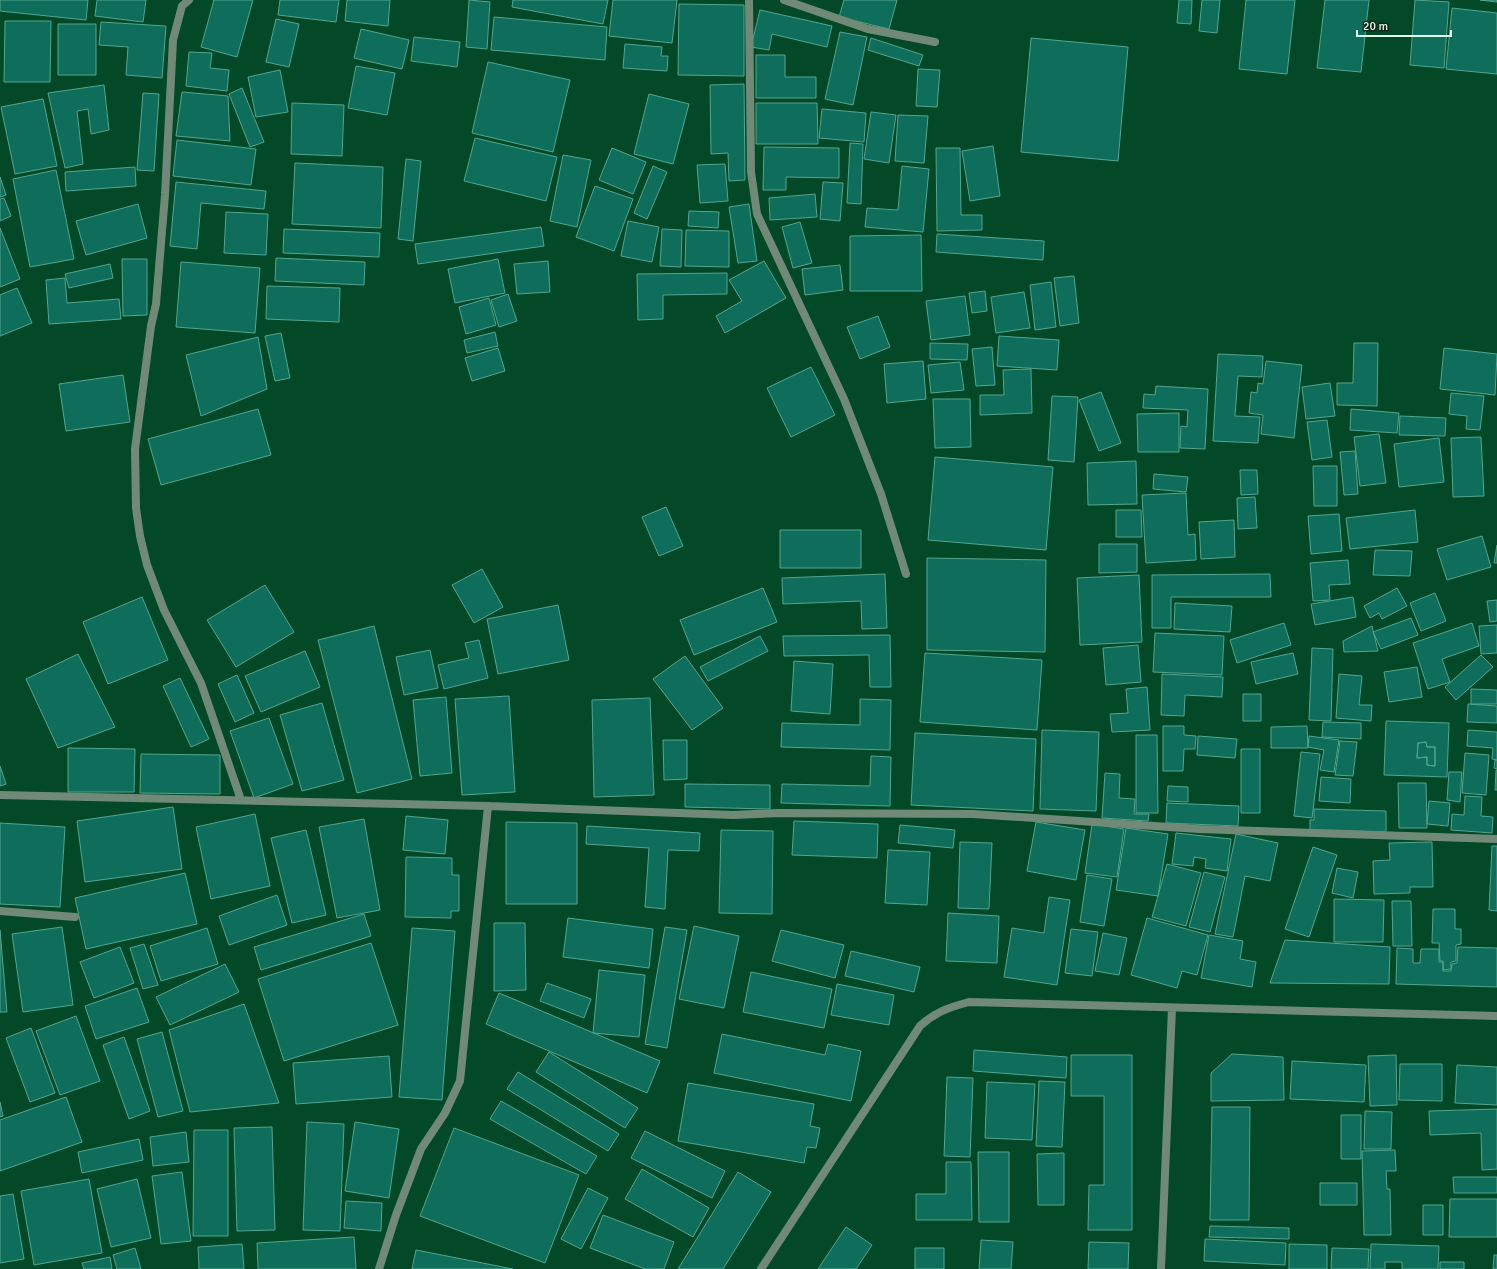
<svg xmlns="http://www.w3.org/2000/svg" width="1497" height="1269" viewBox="0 0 1497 1269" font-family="Signika,sans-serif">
	<rect width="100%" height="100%" fill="#034927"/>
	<path fill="#0e6e5b" stroke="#52a590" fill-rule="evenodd" d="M0,0h88l-2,20 -86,-9z
		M97,0h49l-3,22 -48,-6z
		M214,0h39l-16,57 -36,-10z
		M280,0h59l-3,22 -58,-7z
		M347,0h43l-2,26 -43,-5z
		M469,0l21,2 -3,47 -21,-2z
		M513,0h95l-5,24 -91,-17z
		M613,0h64l-5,43 -63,-7z
		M844,0h53l-8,29 -50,-12z
		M1179,0h13l-1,24 -14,-1z
		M1202,0h18l-3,33 -18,-2z
		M1246,0h49l-8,74 -48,-5z
		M1325,0h44l-8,72 -44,-4z
		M1415,0l34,2 -5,66 -34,-3z
		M1480,0h17v2z
		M679,4l65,1v71l-66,-1z
		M1452,8l45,5v61l-51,-5z
		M760,10l72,16 -5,21 -55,-13 -3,16 -18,-3z
		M494,17l113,10 -2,33 -114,-10z
		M276,19l23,5 -10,43 -23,-5z
		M5,21h46l-1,61h-46z
		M101,22l65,4 -4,52 -36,-3 2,-28 -29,-2z
		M58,24h38v51h-38z
		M361,29l48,11 -7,29 -48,-11z
		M840,32l27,5 -14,68 -28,-6z
		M414,37l46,5 -3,25 -46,-6z
		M871,38l52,17 -4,11 -51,-16z
		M1031,38l97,9 -10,114 -97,-9z
		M625,44l37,3 -1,9h7l-1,15 -44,-3z
		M189,52l23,1 -2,15 19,2 -2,21 -41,-5z
		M756,55h29v22h31v21h-60z
		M488,62l82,18 -17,72 -81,-19z
		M356,66l39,7 -8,42 -39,-7z
		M918,69l22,1 -3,37 -21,-1z
		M280,70l8,42 -32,5 -8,-40z
		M744,84l1,96 -16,1 -1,-28 -17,1 -1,-69z
		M104,85l5,45 -18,4 -3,-25 -11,2 6,53 -18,4 -17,-75z
		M242,88l22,54 -14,5 -21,-53z
		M182,92l46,4 2,45 -54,-5z
		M143,93l16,1 -5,77 -17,-1z
		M649,94l40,10 -16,60 -39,-10z
		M43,99l14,67 -42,8 -14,-67z
		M292,103l52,2 -2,51 -51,-2z
		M756,103h61l1,41h-62z
		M822,109l44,4 -2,29 -45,-4z
		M871,112l25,3 -7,48 -25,-4z
		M898,115l30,1 -4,47 -29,-2z
		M475,138l82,19 -11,44 -82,-20z
		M177,140l79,9 -5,36 -78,-9z
		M850,143l13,1 -2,60 -14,-1z
		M993,146l7,50 -30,5 -8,-50z
		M764,147l75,1v30l-53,-1v13h-23z
		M612,148l34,14 -13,32 -34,-14z
		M936,148h24l1,67h21v15l-45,1z
		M563,155l28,5 -14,67 -27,-6z
		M406,159l15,2 -8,80 -15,-2z
		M295,163l88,4 -2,61 -89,-4z
		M725,164l3,37 -28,2 -3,-38z
		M653,166l14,6 -20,47 -13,-6z
		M902,166l27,3 -6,63 -58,-5 2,-19 31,2z
		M135,167l1,19 -70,5 -1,-19z
		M56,170l18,89 -44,8 -17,-88z
		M0,177l6,18 -6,2z
		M176,182l90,9 -2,18 -63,-6 -4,46 -27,-3z
		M823,182l20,1 -3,38 -20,-2z
		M595,186l38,13 -19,52 -38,-14z
		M815,194l2,23 -47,3 -1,-22z
		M4,198l7,18 -11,5v-22z
		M138,204l9,34 -61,17 -10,-34z
		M749,204l8,57 -19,2 -9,-56z
		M689,211l30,1 -1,16 -30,-2z
		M226,212l42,2 -2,41 -42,-2z
		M628,221l31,6 -7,35 -31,-6z
		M800,222l12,41 -19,5 -11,-41z
		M541,227l3,19 -126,18 -3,-20z
		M0,228l20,51 -20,8z
		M284,229l96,4 -1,24 -96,-4z
		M662,229l20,1 -1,37 -21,-1z
		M686,230l43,1v36l-44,-1z
		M937,234l107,7 -1,19 -107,-8z
		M921,235l1,56h-72v-55z
		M276,258l89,4 -1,23 -89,-4z
		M122,259h25v56l-24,1z
		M498,259l7,34 -50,10 -7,-34z
		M548,261l2,31 -33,2 -3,-30z
		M764,261l22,37 -61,35 -9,-17 26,-15 -13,-21z
		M181,262l79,6 -5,65 -79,-6z
		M110,264l3,14 -44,10 -4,-14z
		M840,265l3,25 -38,5 -3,-26z
		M727,273v21l-64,1v24l-25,1 -1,-46z
		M1074,276l5,47 -19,3 -6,-48z
		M65,278l2,25 52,-4 2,20 -72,5 -3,-44z
		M1051,282l5,45 -21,3 -5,-45z
		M267,286l73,2 -1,34 -73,-3z
		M17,288l15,35 -32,13v-41z
		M985,291l2,20 -15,2 -3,-20z
		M1024,292l6,36 -34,5 -5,-36z
		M508,294l9,27 -18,6 -8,-27z
		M965,296l5,39 -39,5 -5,-39z
		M489,298l7,27 -30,9 -7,-27z
		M878,316l12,31 -30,12 -13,-32z
		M495,332l3,14 -31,7 -3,-13z
		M281,333l9,45 -15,3 -10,-45z
		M999,336l60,4 -2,30 -60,-4z
		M258,337l9,52 -66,27 -15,-61z
		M930,343l38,1 -1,16 -37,-1z
		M1354,343h24l-1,63 -40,-1v-22h16z
		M992,347l3,38 -19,1 -4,-37z
		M498,348l7,23 -33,10 -7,-23z
		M1444,348l53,6 -2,41 -55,-6z
		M1218,354l45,2 -1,21 -24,-1 -3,40 25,1 -2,26 -45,-2z
		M923,361l3,38 -39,4 -3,-39z
		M1266,361l36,4 -8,73 -33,-4 2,-19 -14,-2 2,-21 6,1 1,-10 5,1z
		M960,362l4,28 -33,3 -3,-28z
		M811,367l24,48 -44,22 -24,-49z
		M1031,369l1,44 -52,2v-20h24l-1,-25z
		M123,375l7,47 -64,9 -7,-47z
		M1330,383l5,33 -29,3 -4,-32z
		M1156,386l52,3 -3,60 -25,-1 1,-22 6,1 1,-17 -45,-2 1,-14 11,1z
		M1101,392l20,51 -22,8 -20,-51z
		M1451,393l33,3 -4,34 -14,-1 1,-13 -18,-2z
		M1052,396l26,1 -4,65 -26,-2z
		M933,399h37l1,48 -36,1z
		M258,409l13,46 -110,30 -13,-46z
		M1351,409l48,4 -2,20 -47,-3z
		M1179,413v39h-41l-1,-38z
		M1400,416l46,2 -1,18 -46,-1z
		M1327,420l5,37 -20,3 -5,-38z
		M1379,434l7,49 -26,3 -6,-49z
		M1481,437l3,59 -31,1 -2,-59z
		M1439,438l5,44 -45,5 -5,-43z
		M1355,451l3,43 -14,1 -4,-43z
		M935,457l118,10 -7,83 -118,-10z
		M1136,461l1,43 -49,1 -1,-42z
		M1313,466h24v40h-23z
		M1240,470h17l1,24 -17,1z
		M1154,474l34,3 -2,15 -33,-3z
		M1186,493l2,42 7,-1 1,26 -50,3 -4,-68z
		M1255,497l2,31 -19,1 -1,-31z
		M666,507l17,39 -24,10 -17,-39z
		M1116,510h25l1,27h-26z
		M1415,510l3,32 -68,7 -4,-31z
		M1339,514l3,37 -31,3 -3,-38z
		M1234,520l1,37 -34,2 -2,-37z
		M780,530h81v38h-81z
		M1482,536l9,31 -44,13 -10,-31z
		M1099,544h38v28l-38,1z
		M1497,545v18h-3z
		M1375,550l37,1 -2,25 -37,-1z
		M927,558l119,2 -1,92 -118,-2z
		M1348,560l2,24 -21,1 1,15 -17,1 -3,-38z
		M482,569l21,38 -29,16 -22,-38z
		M885,574l2,54 -25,1 -1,-28 -78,3 -1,-26z
		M1270,574l1,23h-100v31h-19v-53z
		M1139,575l3,67 -62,3 -3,-67z
		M265,585l29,47 -58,35 -29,-47z
		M763,588l14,34 -83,33 -14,-35z
		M1397,588l10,18 -25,13 -3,-6 -9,5 -6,-12z
		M1435,593l11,28 -25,10 -11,-28z
		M142,597l26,63 -60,24 -25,-62z
		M1353,597l3,20 -41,8 -4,-21z
		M1497,600v21l-7,1 -3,-21z
		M1175,603l57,3 -2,26 -56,-3z
		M558,605l11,55 -71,14 -11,-55z
		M1411,618l7,17 -37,14 -8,-17z
		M1284,623l7,22 -54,18 -7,-23z
		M1472,623l7,23 -37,13 8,23 -22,7 -15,-46z
		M1497,625v28l-16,1 -2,-28z
		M374,626l38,153 -55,14 -39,-153z
		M1372,626l6,25 -34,1 -1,-11z
		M1155,633l69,3 -2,39 -69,-3z
		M890,635l1,52h-21l-1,-32 -85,1 -1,-20z
		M760,636l8,15 -60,30 -8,-14z
		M479,640l9,38 -44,11 -6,-24 31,-7 -4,-15z
		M1138,645l3,37 -35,3 -3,-37z
		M1312,648l21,1 -2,72 -22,-1z
		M430,650l8,38 -34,7 -8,-38z
		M305,651l15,36 -59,25 -16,-36z
		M925,653l117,7 -5,70 -117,-8z
		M1293,653l5,21 -42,10 -5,-22z
		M78,654l37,73 -57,21 -32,-69z
		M1481,655l12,12 -37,33 -11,-13z
		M685,656l38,52 -31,22 -39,-51z
		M794,661l39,3 -3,50 -39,-3z
		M1417,667l5,30 -33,5 -5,-30z
		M1162,674l61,3 -1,20 -37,-2 -1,21 -23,-1z
		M1339,674l23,2 -3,29h13l-1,16 -35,-3z
		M237,675l17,38 -19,9 -17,-38z
		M180,678l29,61 -18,8 -28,-61z
		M1147,687l3,43 -38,2 -2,-18 18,-1 -2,-24z
		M1471,689l26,1v14h-26z
		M1243,694h18v27h-18z
		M509,696l6,96 -53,3 -7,-96z
		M446,697l6,76 -32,3 -7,-76z
		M650,698l4,97 -60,2 -2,-97z
		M860,699l31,1 -1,50 -109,-3 1,-24 78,2z
		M322,703l22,77 -42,11 -22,-76z
		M1468,704l29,2v17l-30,-1z
		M269,718l24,66 -39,14 -24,-67z
		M1386,721l63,2 -2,54 -63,-2zM1426,742l1,5h8v19l-8,-1v-8l-10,1 1,-15z
		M1323,722l38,1v16l-39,-2z
		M1163,726h21v9l12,1 -1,13h-11l-1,22h-20z
		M1307,726l1,22h-37v-21z
		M1042,730l57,2 -3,79 -56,-2z
		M1468,730l29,2v28l-5,-1 1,-11 -26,-2z
		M915,733l121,6 -3,72 -122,-6z
		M1136,735h21l1,78h-22z
		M1198,736l39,3 -2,19 -38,-3z
		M1309,736l30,4 -5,32 -14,-2 4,-20 -16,-3z
		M663,740h24v39l-23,1z
		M1340,741l17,1 -4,34 -18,-1z
		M1426,742l1,5h8v19l-8,-1v-8l-10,1 1,-15z
		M68,748l67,1 -1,43h-66z
		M1241,749h19v64h-19z
		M1301,752l19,2 -8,64 -18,-2z
		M1465,753l24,2 -3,40 -24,-2z
		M141,754l79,1v39l-80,-1z
		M871,756l20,1 -1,49 -109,-3 1,-19 88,2z
		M1495,760h2v9l-3,-1z
		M0,766l6,18 -6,2z
		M1496,770h1v20h-2z
		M1449,772h13l-2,30 -13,-2z
		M1105,773l15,1 -1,24 16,1 -1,15h15l-1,7 -46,-3z
		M1321,777l30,2 -1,24 -31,-2z
		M1398,783h28l1,45h-28z
		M685,784l85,1v24l-85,-2z
		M1168,786l20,1v15l-21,-1z
		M1465,796l17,1 -1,19 12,1 -1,16 -41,-3 1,-16 12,1z
		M1429,801l21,2 -2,23 -21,-2z
		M1167,803l72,3 -1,20 -72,-3z
		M173,807l9,62 -97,13 -8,-61z
		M1314,809l72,2v21l-76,-2v-10h4z
		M255,814l15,72 -59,13 -15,-72z
		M406,816l42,4 -3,34 -42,-4z
		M364,819l16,91 -43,8 -18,-91z
		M794,821l84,3 -1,34 -85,-3z
		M506,822l71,1v81h-71z
		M1036,822l49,8 -9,50 -49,-9z
		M0,823l65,4 -5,80 -60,-3z
		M1092,824l32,5 -7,48 -32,-4z
		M900,825l55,5 -2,18 -55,-5z
		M587,826l113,7 -1,18 -31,-1 -3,59 -20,-2 4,-59 -63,-4z
		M1126,828l42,6 -10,62 -42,-6z
		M306,830l20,85 -34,8 -21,-85z
		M721,830l52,1 -1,83 -53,-1z
		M1176,833l55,6 -4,32 -22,-3 1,-9 -12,-2 -1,9 -21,-2z
		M1236,834l42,9 -8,38 -25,-5 -12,61 -18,-3z
		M960,842l32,1 -3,66 -31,-1z
		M1432,842l1,45h-23v6l-36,1 -1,-33 17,-1 -1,-17z
		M1492,846h5v65l-8,-1z
		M1313,847l24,8 -28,82 -24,-8z
		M888,850l42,2 -3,53 -42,-2z
		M406,857l46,1v17h7v36h-8v7l-46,-1z
		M1167,864l34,9 -15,53 -34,-9z
		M1337,868l21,4 -5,26 -21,-5z
		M1204,872l21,5 -15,55 -21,-5z
		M185,873l12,51 -111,25 -11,-51z
		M1087,875l25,4 -8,47 -24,-4z
		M277,895l10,30 -58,20 -10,-29z
		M1049,897l21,3 -13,85 -53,-8 8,-49 32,5z
		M1334,899l50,1 -1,42h-49z
		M1392,901h19l1,45h-19z
		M1433,909h22v20h6v15l-5,1v16l-5,1v7l-8,1v-9h-3l-1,-18h-7z
		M948,913l51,3 -2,47 -51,-2z
		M364,914l7,22 -110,34 -7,-23z
		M568,918l85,11 -4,39 -86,-11z
		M1147,918l61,17 -11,40 -15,-4 -5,17 -46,-13z
		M494,923h31l1,67 -32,1z
		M694,926l45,10 -15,72 -45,-9z
		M62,927l11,78 -50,7 -11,-78z
		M665,927l22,3 -20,118 -22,-4z
		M207,928l11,36 -57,17 -11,-35z
		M412,928l43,3 -13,169 -43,-3z
		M1071,929l27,3 -6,44 -27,-3z
		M0,930l7,82h-7z
		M781,930l63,15 -9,33 -63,-17z
		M1103,933l24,5 -8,37 -24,-4z
		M1209,935l34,6 -3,18 16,3 -4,25 -51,-9z
		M1285,940l105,7 -1,37 -119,-1z
		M371,943l27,82 -114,36 -26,-82z
		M144,944l14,41 -15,4 -13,-41z
		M120,947l14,36 -40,15 -14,-36z
		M1458,947l39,1v39l-101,-3 1,-36 16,1v14h7l1,-14h18v13h4v9h8l1,-7 5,-1z
		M851,951l69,16 -6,25 -69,-16z
		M225,964l14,28 -69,33 -14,-28z
		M599,970l46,5 -6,62 -46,-4z
		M751,972l81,17 -8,39 -81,-16z
		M547,983l44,16 -7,19 -44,-17z
		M837,984l57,11 -5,30 -58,-10z
		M137,988l12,34 -53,17 -11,-33z
		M499,993l161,68 -13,32 -161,-69z
		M244,1004l35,99 -89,9 -21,-82z
		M76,1016l24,65 -40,14 -24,-64z
		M31,1028l24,65 -25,9 -24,-64z
		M162,1032l21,79 -25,6 -21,-78z
		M722,1034l103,21 3,-11 33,7 -10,50 -137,-28z
		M124,1037l26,74 -21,8 -26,-74z
		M974,1050l93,7 -1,21 -93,-7z
		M549,1052l89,56 -13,20 -89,-56z
		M1232,1054l51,3 1,43 -73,1v-28z
		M1071,1055h61v175h-44l1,-45h15v-89h-33z
		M1396,1055l1,50 -27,1 -2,-50z
		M389,1056l3,41 -96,7 -3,-41z
		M1292,1061l74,4 -2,37 -74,-3z
		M1400,1064h42v37l-43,-1z
		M1457,1065l40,2v38l-42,-2z
		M518,1072l101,62 -11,17 -101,-62z
		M947,1077l26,1 -3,79 -26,-1z
		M1039,1081l26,1 -3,65 -26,-1z
		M987,1082l48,2 -3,56 -47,-2z
		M688,1083l126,21 -4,22 10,2 -4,20 -9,-1 -3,16 -126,-22z
		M66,1097l16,45 -82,29v-51z
		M501,1101l96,55 -11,18 -96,-55z
		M0,1102l3,14 -3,1z
		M1212,1107h38l-1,113h-39z
		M1497,1109v60l-15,1 -1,-37 -51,2 -1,-24z
		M1365,1111l27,1 -1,37h-27z
		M1341,1115h20v44h-20z
		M307,1122l37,2 -4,107 -37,-1z
		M355,1122l44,7 -10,69 -44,-7z
		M272,1127l3,103 -38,1 -3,-103z
		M454,1128l125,47 -34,88 -125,-47z
		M194,1130h34v106h-35z
		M645,1131l80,40 -13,27 -81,-40z
		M186,1132l3,30 -36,4 -3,-29z
		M139,1139l4,21 -61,13 -4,-21z
		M1395,1150l1,21h-10l1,18h3l1,46h-27l-2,-84z
		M978,1152h31v70h-30z
		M1064,1153v52h-26l-1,-51z
		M946,1162h25l1,58h-56v-26h30z
		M642,1169l67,39 -16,29 -68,-38z
		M182,1172l9,69 -30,3 -9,-68z
		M738,1172l33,20 -48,77h-45z
		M1453,1177h44v16h-43z
		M89,1179l13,74 -68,12 -13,-74z
		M137,1179l14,59 -40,9 -14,-58z
		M1320,1183h37v22h-37z
		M588,1188l20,10 -27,51 -20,-10z
		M13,1194l11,65 -24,4v-67z
		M1450,1199h47v38h-48z
		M346,1201l36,2 -1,28 -37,-3z
		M1423,1205h20v30h-20z
		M603,1215l71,27 -10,27h-19l-55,-21z
		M1210,1226l79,2v11l-80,-2z
		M846,1227l26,18 -16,24h-38z
		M354,1237l2,32h-98l-1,-26z
		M1205,1239l81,4 -1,22 -81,-4z
		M981,1240l32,2 -2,27h-32z
		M1089,1242l40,1 -1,26h-40z
		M242,1244l2,25h-45l-1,-22z
		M1289,1244l38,1v24h-38z
		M1371,1244l68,2 -1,23h-36v-7h-17v7h-15z
		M135,1248l6,21h-24l-4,-14z
		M915,1248h29v21h-29z
		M1332,1248l37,1 -1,20h-37z
		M416,1250l97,19h-101z
		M1494,1255h3v14h-4z
		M110,1257l2,12h-28l-2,-6z
		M1440,1262h24v7h-24z"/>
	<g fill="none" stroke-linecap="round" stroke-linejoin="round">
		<path stroke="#718a78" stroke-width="8" d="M189,0l-7,6 -9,34 -8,155 -9,109 -5,22 -16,123 1,59 4,28 7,29 17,45 37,73 40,117
			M749,0l2,172 6,42 87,185 37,95 25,80
			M784,0l84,29 67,13
			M0,795l488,11 245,9 45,-2 195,1 226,15 298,10
			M0,911l75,6
			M379,1269l17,-54 25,-66 24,-36 15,-32 28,-275
			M761,1269l159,-243c15,-14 30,-19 49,-24l528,14
			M1161,1269l11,-261"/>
	</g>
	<path d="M1357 30v6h94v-6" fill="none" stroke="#dffee8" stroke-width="2"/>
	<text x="1363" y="30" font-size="12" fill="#dffee8" stroke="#102a1a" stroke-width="3" paint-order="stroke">20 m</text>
</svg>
